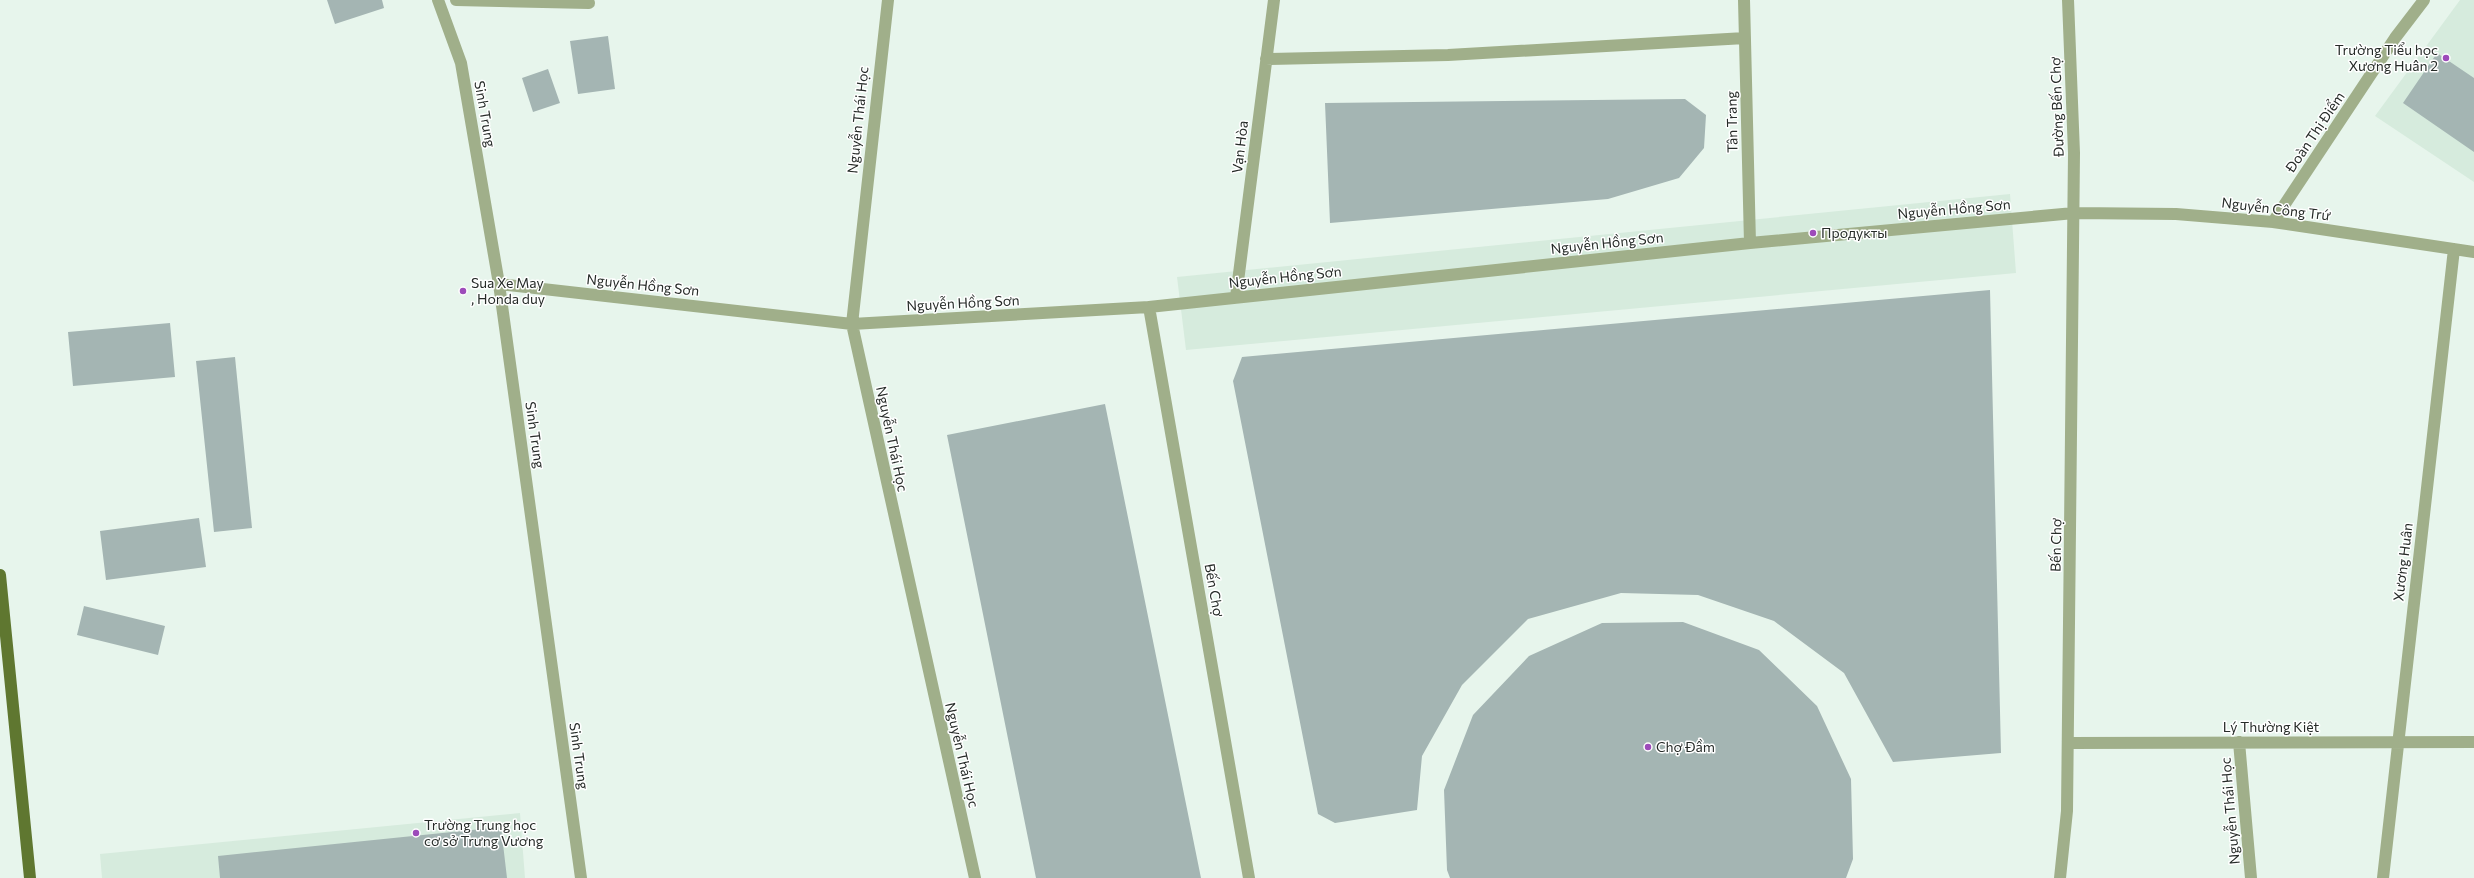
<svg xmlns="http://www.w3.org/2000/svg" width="2474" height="878" viewBox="0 0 2474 878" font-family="Commissioner,sans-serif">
	<rect width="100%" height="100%" fill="#e7f5ec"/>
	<path fill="#d6ebdd" d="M2460,0h14v182l-99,-66z
		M2010,194l6,79 -830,77 -9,-73z
		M520,813l5,65h-423l-2,-24z"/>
	<path fill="#a4b5b3" d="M327,0h55l2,8 -49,16z
		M608,36l7,53 -37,5 -8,-53z
		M2437,53l37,25v74l-71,-49z
		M548,69l12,34 -27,9 -11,-34z
		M1685,99l21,16 -2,33 -25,30 -71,21 -278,24 -5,-120z
		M1990,290l11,463 -108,9 -49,-89 -70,-52 -76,-26 -77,-2 -93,26 -66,66 -40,71 -5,54 -82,13 -17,-9 -85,-433 9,-24z
		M170,323l5,54 -102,9 -5,-54z
		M235,357l17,171 -38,4 -18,-171z
		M1105,404l96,474h-165l-89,-443z
		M199,518l7,49 -100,13 -6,-49z
		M84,606l81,20 -7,29 -81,-20z
		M1683,622l76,28 58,56 34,73 2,80 -7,19h-396l-3,-8 -3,-80 29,-75 56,-59 73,-33z
		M501,827l6,51h-287l-2,-22z"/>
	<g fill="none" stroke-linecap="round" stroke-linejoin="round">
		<path stroke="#a0af8a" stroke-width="12" d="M456,0l133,3"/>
		<path stroke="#a0af8a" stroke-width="12" d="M438,0l23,63 38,221 82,594
			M888,0l-36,324 123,554
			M1744,0l6,243
			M1266,59l182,-4 297,-17
			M2273,222l122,-184 29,-38
			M499,284l353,40 297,-17 601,-64 324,-30 102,1 97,8 201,30
			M1236,297l38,-297
			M1149,307l100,571
			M2239,742l12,136
			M2069,743l405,-1
			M2060,878l7,-67 7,-658 -6,-153
			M2383,878l71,-629"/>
		<path stroke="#5f7730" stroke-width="12" d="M0,575l30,303"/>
	</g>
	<g fill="#9d4bba" stroke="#fff" stroke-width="1.5">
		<circle cx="2446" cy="58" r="4"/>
		<circle cx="1813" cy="233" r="4"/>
		<circle cx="463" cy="291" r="4"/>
		<circle cx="1648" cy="747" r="4"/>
		<circle cx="416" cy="833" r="4"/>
	</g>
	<g text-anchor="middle" stroke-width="3" stroke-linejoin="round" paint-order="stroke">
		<g font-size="14" fill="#262b28" stroke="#fff" text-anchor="start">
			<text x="2438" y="55" text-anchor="end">Trường Tiểu học<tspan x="2438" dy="16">Xương Huân 2</tspan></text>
			<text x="1821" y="238">Продукты</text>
			<text x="471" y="288">Sua Xe May<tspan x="471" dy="16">, Honda duy</tspan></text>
			<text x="1656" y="752">Chợ Đầm</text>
			<text x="424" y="830">Trường Trung học<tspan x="424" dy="16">cơ sở Trưng Vương</tspan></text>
		</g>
		<g font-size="14" fill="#262b28" stroke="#fff">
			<text transform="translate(2057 107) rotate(-92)" y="5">Đường Bến Chợ</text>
			<text transform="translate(485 114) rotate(80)" y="5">Sinh Trung</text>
			<text transform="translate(858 120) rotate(-84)" y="5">Nguyễn Thái Học</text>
			<text transform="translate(1732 122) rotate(-91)" y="5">Tân Trang</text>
			<text transform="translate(2315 132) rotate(-56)" y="5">Đoàn Thị Điểm</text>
			<text transform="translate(1240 147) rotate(-83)" y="5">Vạn Hòa</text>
			<text transform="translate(1954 209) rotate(-5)" y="5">Nguyễn Hồng Sơn</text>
			<text transform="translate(2276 209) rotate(7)" y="5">Nguyễn Công Trứ</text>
			<text transform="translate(1607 243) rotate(-6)" y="5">Nguyễn Hồng Sơn</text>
			<text transform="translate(1285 277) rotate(-6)" y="5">Nguyễn Hồng Sơn</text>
			<text transform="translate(643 285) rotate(6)" y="5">Nguyễn Hồng Sơn</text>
			<text transform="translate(963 303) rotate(-3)" y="5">Nguyễn Hồng Sơn</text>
			<text transform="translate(535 435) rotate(82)" y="5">Sinh Trung</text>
			<text transform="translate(892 439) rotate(78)" y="5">Nguyễn Thái Học</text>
			<text transform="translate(2056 545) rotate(-89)" y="5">Bến Chợ</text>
			<text transform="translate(2403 562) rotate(-83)" y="5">Xương Huân</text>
			<text transform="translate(1214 590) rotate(80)" y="5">Bến Chợ</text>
			<text x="2271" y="732">Lý Thường Kiệt</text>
			<text transform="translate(962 755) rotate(77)" y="5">Nguyễn Thái Học</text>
			<text transform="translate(579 756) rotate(82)" y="5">Sinh Trung</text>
			<text transform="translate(2230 811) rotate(-95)" y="5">Nguyễn Thái Học</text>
		</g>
	</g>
</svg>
